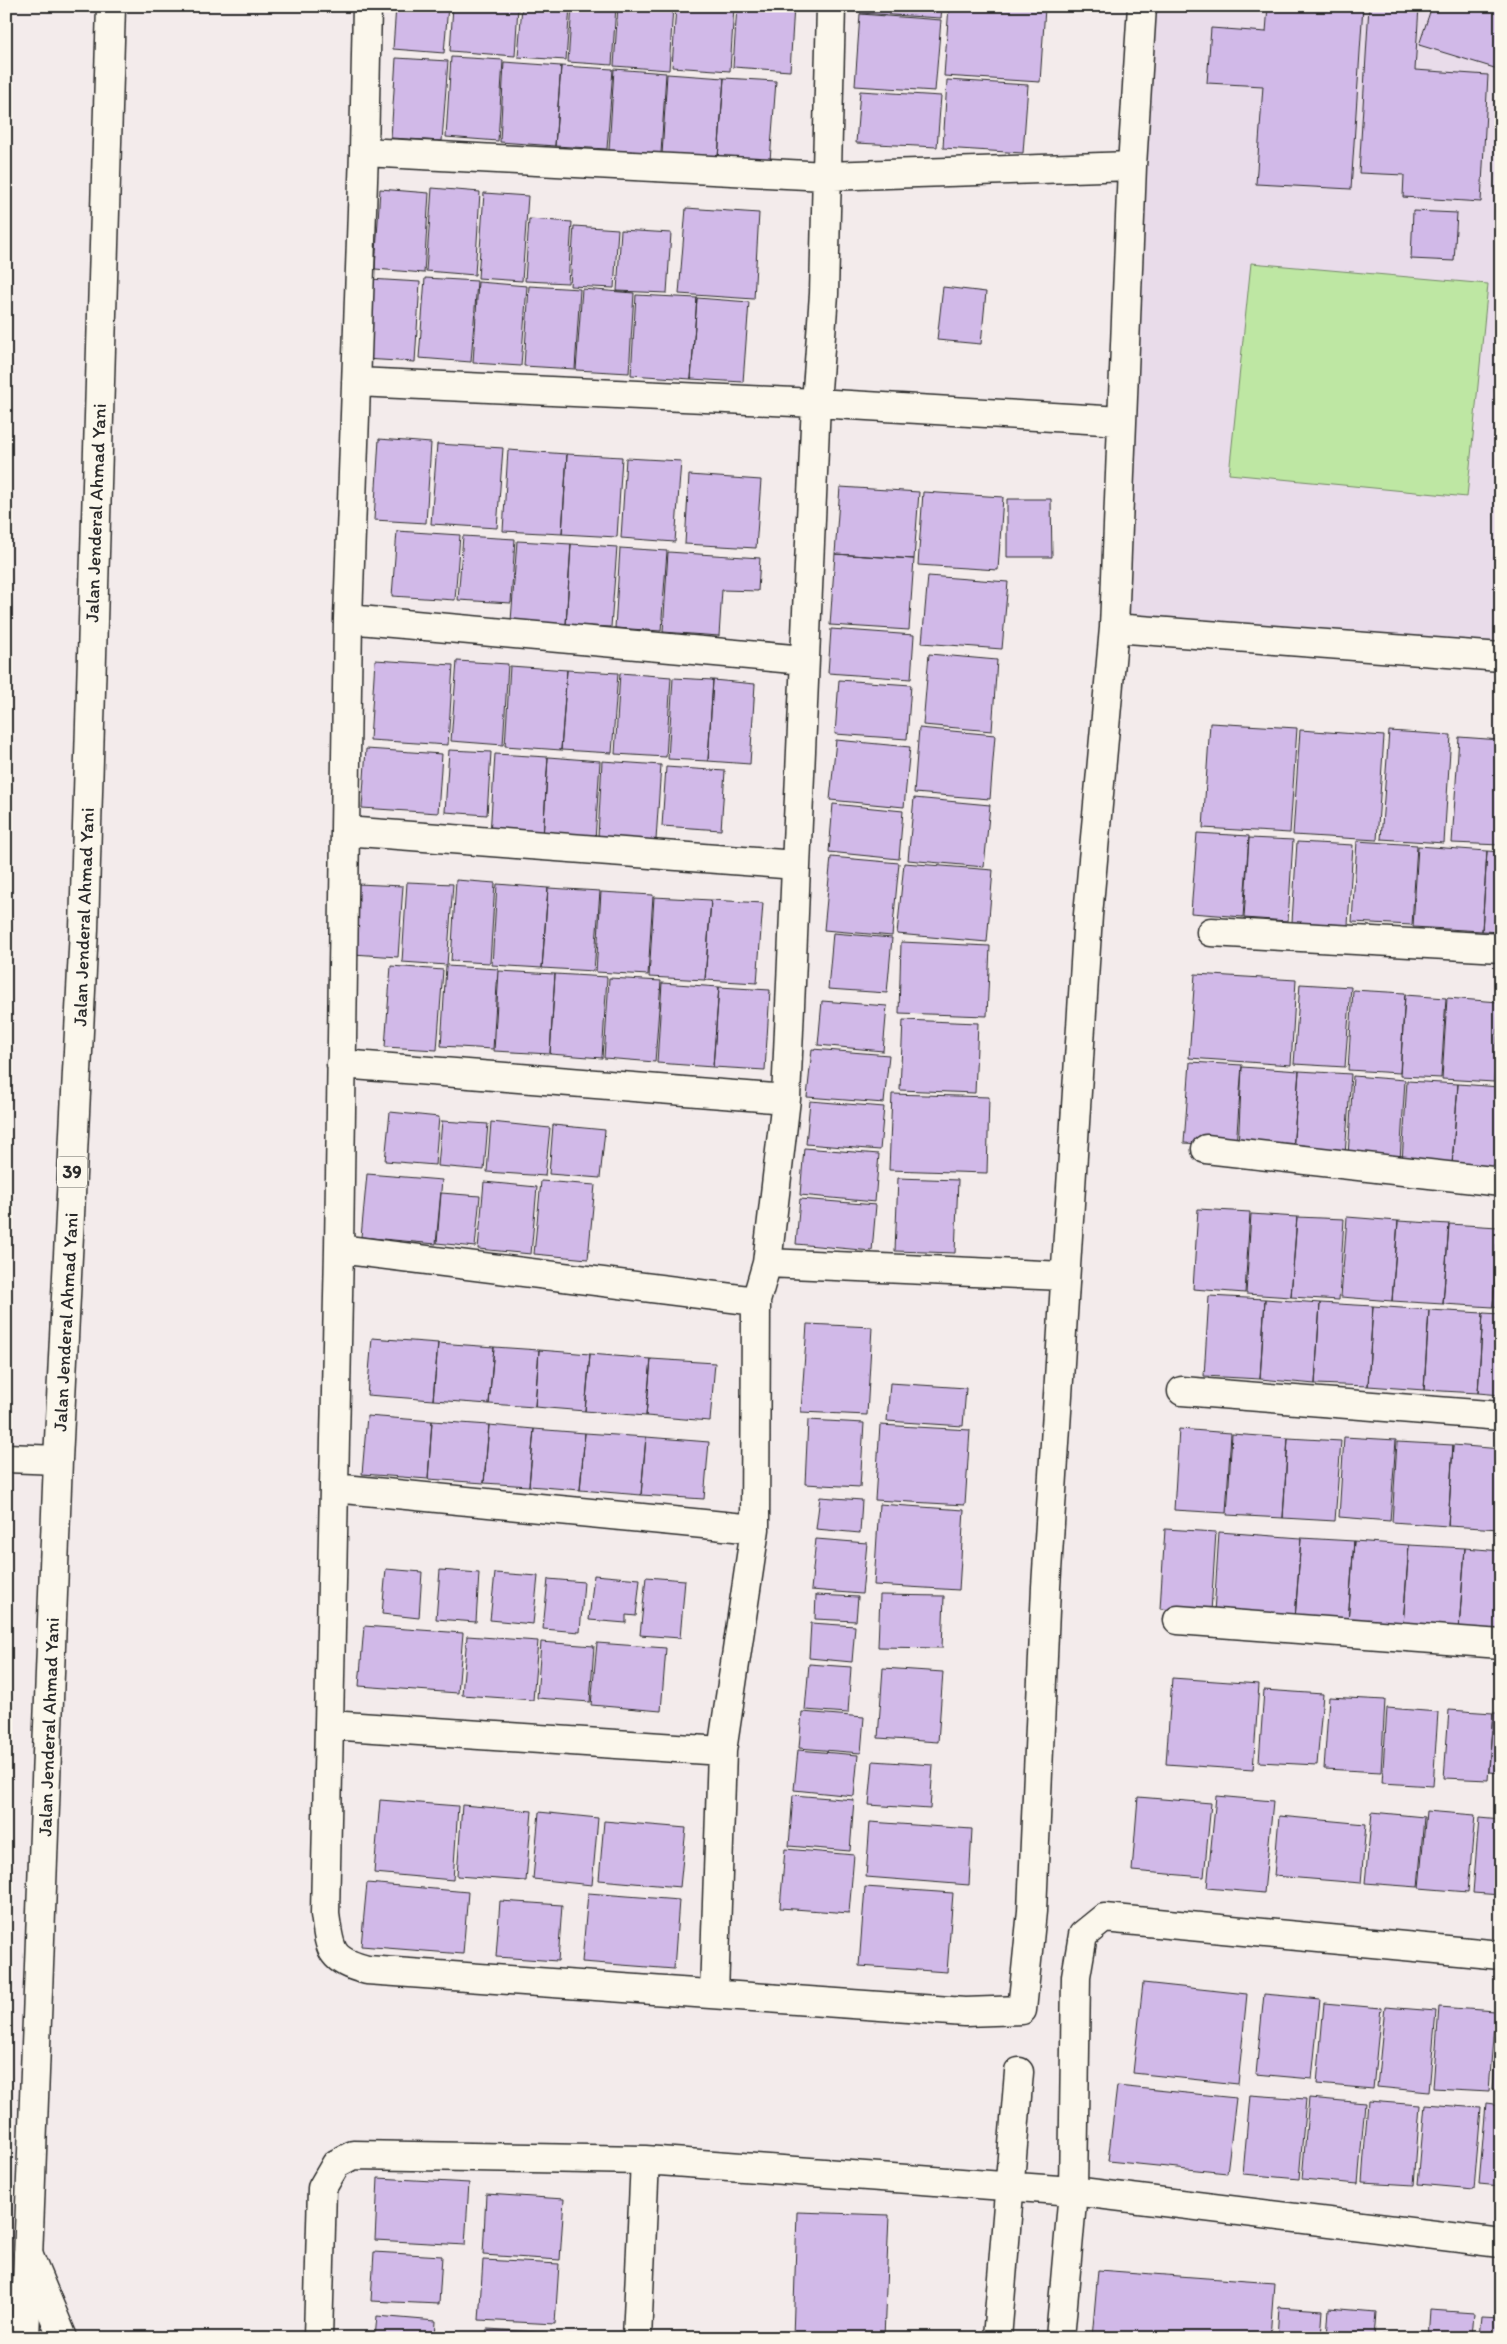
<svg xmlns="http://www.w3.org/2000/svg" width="1507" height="2344" viewBox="0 0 1507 2344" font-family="Itim,sans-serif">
	<rect width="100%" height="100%" fill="#f3ebeb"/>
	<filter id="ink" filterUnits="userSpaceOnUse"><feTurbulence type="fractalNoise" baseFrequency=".02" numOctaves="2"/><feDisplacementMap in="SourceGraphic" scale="10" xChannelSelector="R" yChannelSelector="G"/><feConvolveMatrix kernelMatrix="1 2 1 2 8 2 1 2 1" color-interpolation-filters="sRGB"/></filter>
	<g filter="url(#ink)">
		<path fill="#e9dcea" d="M1142,6h359v651l-387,-29z"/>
		<path fill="#bee7a3" stroke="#748967" d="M1251,263l237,21 -21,213 -238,-23z"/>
		<path fill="#d1b9e8" stroke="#2b2b2b" d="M396,6h52l-4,47 -51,-4z
			M453,6h65l-3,50 -65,-5z
			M522,6h48l-4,54 -48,-3z
			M572,6h44l-4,59 -44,-3z
			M618,6h55l-4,64 -55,-4z
			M676,6h58l-4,65 -58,-4z
			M737,6h57l-4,65 -57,-4z
			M861,6h81l-1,12 -81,-5z
			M949,6l96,2 -5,74 -96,-6z
			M1268,6h95l-12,183 -95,-5 7,-98 -56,-3 4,-55 55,4z
			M1369,6h50l-4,64 73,5 -7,127 -78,-5 1,-22 -45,-2z
			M1432,6h69v64l-82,-25z
			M860,14l81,6 -6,71 -80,-5z
			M451,57l52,3 -5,81 -52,-4z
			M396,58l52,3 -6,80 -51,-3z
			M504,62l57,4 -6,80 -55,-4z
			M561,66l52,3 -6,80 -52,-3z
			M614,69l52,4 -5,80 -52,-3z
			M667,74l57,4 -6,80 -56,-3z
			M724,78l52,3 -6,80 -52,-3z
			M947,80l81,5 -5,68 -80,-5z
			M860,91l81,5 -4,51 -81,-4z
			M432,188l48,4 -5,83 -49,-4z
			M380,189l49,4 -5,80 -49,-4z
			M484,193l44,3 -6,85 -44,-3z
			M686,208l73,5 -5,86 -75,-5z
			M1413,211l44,2 -3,48 -43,-2z
			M529,219l43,3 -4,61 -43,-2z
			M574,226l44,3 -4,59 -44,-2z
			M621,230l50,3 -4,60 -50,-2z
			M425,278l52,3 -6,81 -52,-4z
			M369,279l51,3 -5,80 -51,-3z
			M478,282l49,4 -6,80 -48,-3z
			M529,286l51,3 -5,80 -51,-3z
			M943,287l43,5 -5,52 -44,-4z
			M582,289l52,4 -5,80 -53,-3z
			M636,295l61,3 -6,81 -60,-4z
			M697,298l52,4 -6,80 -52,-3z
			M379,439l52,4 -5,80 -52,-3z
			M437,444l66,4 -6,80 -66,-4z
			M508,450l59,4 -5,80 -59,-3z
			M567,454l55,3 -5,80 -55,-3z
			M626,458l55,3 -6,81 -54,-4z
			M689,475l72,5 -5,68 -71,-4z
			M840,487l79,5 -5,67 -79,-5z
			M923,492l80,5 -5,73 -80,-5z
			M1007,499h44l1,58h-45z
			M397,531l63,4 -5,65 -63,-4z
			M463,536l52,3 -4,64 -53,-3z
			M517,541l54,3 -5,81 -55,-4z
			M571,544l46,3 -6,80 -45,-2z
			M620,548l47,3 -6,80 -46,-3z
			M668,552l92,6 -2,33 -36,-1 -3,46 -56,-4z
			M835,554l79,5 -5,71 -79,-5z
			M928,576l80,6 -6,67 -80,-6z
			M831,629l83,6 -3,44 -83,-6z
			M929,654l68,6 -5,71 -69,-6z
			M375,660l78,5 -5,80 -78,-5z
			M457,661l51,3 -5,81 -52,-4z
			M510,666l57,4 -6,80 -56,-4z
			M567,670l51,3 -6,80 -51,-3z
			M620,673l51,4 -5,80 -51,-3z
			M673,678l40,2 -5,81 -40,-2z
			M713,680l42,4 -5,80 -42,-3z
			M839,680l72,5 -4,54 -72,-5z
			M1210,723l87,5 -7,105 -87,-5z
			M919,728l76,7 -5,64 -76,-6z
			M1300,730l84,6 -7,104 -84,-5z
			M1389,731l62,4 -7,108 -63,-4z
			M1459,737l42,3v105l-49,-2z
			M836,740l74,7 -6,60 -74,-7z
			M366,749l76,5 -4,59 -76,-5z
			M449,750l42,2 -4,63 -42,-3z
			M495,754l53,3 -5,81 -53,-3z
			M548,757l52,4 -5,80 -52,-3z
			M602,761l59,4 -5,75 -58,-4z
			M666,767l59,4 -4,59 -59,-4z
			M914,798l76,7 -6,62 -76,-7z
			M833,804l70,7 -4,48 -70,-7z
			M1197,833l52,3 -6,81 -52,-4z
			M1249,838l44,2 -5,81 -44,-3z
			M1357,841l60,4 -5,80 -60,-3z
			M1297,842l56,3 -5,80 -56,-3z
			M1418,846l69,5 -5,80 -69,-4z
			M1487,851l14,1v80l-19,-1z
			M831,857l68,6 -7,73 -68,-6z
			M904,863l89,7 -6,72 -90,-8z
			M456,880l39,3 -5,80 -39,-2z
			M407,882l46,2 -6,81 -45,-3z
			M357,884l46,2 -5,71 -45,-3z
			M497,884l51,4 -6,80 -50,-3z
			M548,888l52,3 -6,80 -52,-3z
			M601,892l52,3 -5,80 -52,-3z
			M654,897l57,3 -6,80 -56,-3z
			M711,900l52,3 -6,80 -52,-3z
			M833,933l59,5 -5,55 -59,-4z
			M901,942l89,4 -3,70 -88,-3z
			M391,966l52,4 -6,80 -52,-3z
			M446,966l52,3 -5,80 -52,-3z
			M499,971l56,3 -5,80 -56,-3z
			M555,974l52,3 -5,81 -52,-4z
			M1195,974l101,6 -5,85 -102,-7z
			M609,978l52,3 -6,81 -51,-4z
			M662,983l57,4 -6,80 -56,-4z
			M1300,984l51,3 -6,80 -51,-3z
			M719,987l51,3 -5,80 -52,-3z
			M1353,990l52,3 -5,80 -52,-3z
			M1405,995l41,3 -5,80 -41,-2z
			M1447,998l52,4 -5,80 -52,-3z
			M822,1001l65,5 -4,45 -65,-6z
			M1501,1002v81h-5z
			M903,1020l75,3 -3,70 -75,-3z
			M812,1049l77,6 -5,48 -77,-6z
			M1190,1062l52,3 -6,81 -52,-3z
			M1242,1067l57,4 -6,80 -55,-3z
			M1299,1071l52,3 -6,81 -52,-4z
			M1353,1076l52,4 -5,80 -52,-4z
			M1407,1081l51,3 -6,81 -50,-3z
			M1458,1084l42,3 -5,80 -43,-2z
			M892,1094l97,3 -2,76 -98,-3z
			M810,1101l74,6 -4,43 -74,-6z
			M390,1112l49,5 -4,48 -50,-4z
			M442,1121l46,3 -4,46 -46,-4z
			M491,1122l59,6 -5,48 -58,-4z
			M553,1125l52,5 -5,48 -51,-4z
			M1501,1131v37l-3,-1z
			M804,1148l75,6 -4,48 -75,-7z
			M367,1174l75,6 -6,64 -75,-7z
			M898,1178l60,2 -3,73 -60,-2z
			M541,1181l54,4 -7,74 -54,-5z
			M484,1182l53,5 -6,67 -53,-5z
			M441,1193l39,3 -5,51 -38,-4z
			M800,1199l76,6 -4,46 -76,-7z
			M1198,1209l52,3 -5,81 -52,-4z
			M1251,1214l46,3 -6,80 -45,-3z
			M1297,1217l47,2 -5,81 -48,-3z
			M1347,1217l51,4 -6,80 -51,-4z
			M1398,1221l51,3 -6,80 -51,-3z
			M1449,1224l49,3 -5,80 -50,-3z
			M1498,1227l3,1v80l-8,-1z
			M1209,1296l56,3 -5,80 -56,-3z
			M1265,1299l55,4 -5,81 -55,-5z
			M1320,1303l53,3 -5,80 -53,-2z
			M1373,1306l56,4 -5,80 -56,-4z
			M1429,1310l54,3 -5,80 -54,-3z
			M1483,1313l18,1v81l-23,-2z
			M807,1324l65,3 -5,88 -66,-3z
			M372,1338l66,5 -5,57 -66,-5z
			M438,1343l56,4 -5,57 -56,-4z
			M494,1347l45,3 -4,57 -46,-3z
			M539,1350l51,4 -5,57 -50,-4z
			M590,1354l61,5 -5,57 -61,-5z
			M651,1359l64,4 -5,58 -64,-5z
			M890,1383l76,5 -3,38 -76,-5z
			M367,1416l65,5 -4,58 -66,-5z
			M808,1420l56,3 -4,64 -55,-3z
			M432,1421l57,4 -5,58 -56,-4z
			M489,1425l45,4 -5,57 -45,-3z
			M880,1425l90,5 -5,75 -90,-5z
			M534,1429l51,4 -5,57 -51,-4z
			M1179,1429l52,4 -5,80 -52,-3z
			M585,1433l61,4 -5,58 -61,-5z
			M1232,1434l56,4 -5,80 -56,-3z
			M646,1437l63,5 -5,57 -63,-4z
			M1344,1437l52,3 -6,81 -51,-4z
			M1288,1438l53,3 -6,80 -52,-3z
			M1397,1442l56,3 -5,81 -56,-4z
			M1453,1445l48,4 -1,80 -52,-3z
			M820,1497l42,3 -2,33 -44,-4z
			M879,1504l85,6 -5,80 -85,-5z
			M1165,1529l51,3 -5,80 -51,-3z
			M1219,1532l82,6 -6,81 -81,-6z
			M1301,1538l53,3 -6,81 -53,-3z
			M816,1539l51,4 -5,51 -51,-4z
			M1354,1541l55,4 -6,80 -55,-3z
			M1409,1545l56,3 -6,81 -56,-4z
			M1465,1548l36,3v81l-42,-3z
			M386,1569l36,3 -3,46 -37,-4z
			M440,1570l39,3 -3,49 -40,-3z
			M495,1573l43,3 -5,48 -43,-4z
			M594,1575l46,4 -4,37 -10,-1v8l-37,-3z
			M646,1577l39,3 -5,58 -40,-3z
			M548,1579l36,3 -4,50 -37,-3z
			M816,1595l42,2 -2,24 -41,-2z
			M880,1595l64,1 -2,52 -64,-1z
			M811,1623l44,3 -3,36 -43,-4z
			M364,1626l99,7 -5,60 -99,-7z
			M467,1636l71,5 -5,59 -71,-5z
			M541,1642l53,4 -4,56 -53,-4z
			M597,1643l69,5 -5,63 -70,-6z
			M809,1664l42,3 -3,46 -43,-3z
			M883,1668l60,4 -5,70 -60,-4z
			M1172,1678l87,6 -6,86 -87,-6z
			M1264,1690l59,4 -6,71 -58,-3z
			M1329,1697l56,3 -4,72 -57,-3z
			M1387,1708l51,4 -5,74 -51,-3z
			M1449,1710l44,3 -5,67 -44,-2z
			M802,1712l62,5 -3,36 -62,-5z
			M1493,1713h8v60l-12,-1z
			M798,1750l60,5 -4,41 -60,-6z
			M873,1761l60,4 -3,44 -61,-4z
			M793,1795l61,5 -4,51 -61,-5z
			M1216,1796l57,5 -9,92 -57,-5z
			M1138,1797l73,6 -7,74 -72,-6z
			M380,1800l78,6 -5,74 -79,-7z
			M462,1805l70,6 -6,70 -69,-5z
			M1426,1811l49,4 -7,77 -49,-4z
			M539,1812l59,6 -6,67 -59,-6z
			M1372,1812l52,5 -6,70 -53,-4z
			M1279,1816l87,8 -5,59 -87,-7z
			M1479,1818l22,2v75l-28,-2z
			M604,1821l82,7 -6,59 -81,-7z
			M870,1822l102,7 -3,56 -103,-8z
			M785,1849l69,6 -5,58 -69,-5z
			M367,1883l101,9 -5,62 -102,-8z
			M865,1887l88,6 -6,79 -88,-6z
			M588,1893l91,7 -5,69 -92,-7z
			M500,1901l62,4 -4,56 -62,-4z
			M1143,1983l104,11 -9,90 -105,-11z
			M1264,1994l56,5 -8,80 -56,-5z
			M1324,2003l57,5 -8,81 -56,-5z
			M1385,2007l51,4 -7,81 -52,-5z
			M1439,2007l56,4 -6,80 -56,-3z
			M1499,2009h2v80h-8z
			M1117,2086l119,12 -9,75 -119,-12z
			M1250,2095l56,4 -7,80 -56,-5z
			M1309,2098l56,5 -7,81 -56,-5z
			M1368,2101l52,4 -6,80 -52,-3z
			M1425,2104l56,4 -7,81 -56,-5z
			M1486,2104l15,2v80l-22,-2z
			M378,2178l91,5 -4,62 -90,-5z
			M486,2194l78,5 -4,61 -77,-5z
			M797,2212l92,3 -5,123h-91z
			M374,2252l68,4 -3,48 -68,-3z
			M483,2260l76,4 -4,60 -76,-4z
			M1098,2270l176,13 -4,55h-178z
			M1279,2307l44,3 -2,28h-44z
			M1329,2308l47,4 -2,26h-47z
			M1430,2310l44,3 -2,25h-44z
			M1482,2315l19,1v22h-21z
			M377,2316l59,5 -1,17h-60z
			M487,2329l68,4v5h-69z
			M1381,2335l38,2 -38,1z"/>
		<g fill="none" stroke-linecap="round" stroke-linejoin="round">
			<defs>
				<path id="street" d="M367,6l-3,146 -16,467 -9,630 -14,665c5,36 4,46 42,56l598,42 57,-2 10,-99 14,-324 42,-672 26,-287 18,-462 10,-160
					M364,152l462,24 306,-10
					M356,382l460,21 305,18
					M348,619l456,41
					M1114,628l387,29
					M345,831l451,34
					M1211,932l290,16
					M341,1064l445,35
					M1206,1149l295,33
					M339,1249l417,52
					M767,1263l297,13
					M1182,1391l319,25
					M334,1488l421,41
					M1178,1620l323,24
					M329,1725l393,26
					M714,1994l8,-243 33,-222 1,-228 11,-38 19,-164 30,-696 8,-109 7,-288
					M28,2254l35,84
					M318,2338l4,-150 14,-24 17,-9 292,5 428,31 428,52
					M637,2338l8,-178
					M997,2338l22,-266
					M1060,2338l13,-147 3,-215 7,-41 21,-17 397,37"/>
				<path id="highway" d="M6,1458l52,2
					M25,2338l33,-878 26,-531 27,-923"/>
			</defs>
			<use href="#street" stroke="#2b2b2b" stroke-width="31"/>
			<use href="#highway" stroke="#2b2b2b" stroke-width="31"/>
			<use href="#street" stroke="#fbf7ec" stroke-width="28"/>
			<use href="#highway" stroke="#fbf7ec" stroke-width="28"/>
		</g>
	</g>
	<g text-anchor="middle" stroke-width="4.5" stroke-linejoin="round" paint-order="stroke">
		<rect fill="#fbf7ec" stroke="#696865" stroke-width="1" x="57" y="1156.5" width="30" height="31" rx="4"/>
		<g font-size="18" font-weight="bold" fill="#2b2b2b">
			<text x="72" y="1178">39</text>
		</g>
		<g font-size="19" fill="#2b2b2b" stroke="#fbf7ec">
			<text transform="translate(95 513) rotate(-88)" y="7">Jalan Jenderal Ahmad Yani</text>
			<text transform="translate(83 917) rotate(-88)" y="7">Jalan Jenderal Ahmad Yani</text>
			<text transform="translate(65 1322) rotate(-87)" y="7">Jalan Jenderal Ahmad Yani</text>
			<text transform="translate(48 1727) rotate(-88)" y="7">Jalan Jenderal Ahmad Yani</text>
		</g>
	</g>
	<rect width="1507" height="2344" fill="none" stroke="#fbf7ec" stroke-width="25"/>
	<rect x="12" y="12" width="1482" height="2319" fill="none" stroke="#2b2b2b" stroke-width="2" filter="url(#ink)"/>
</svg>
